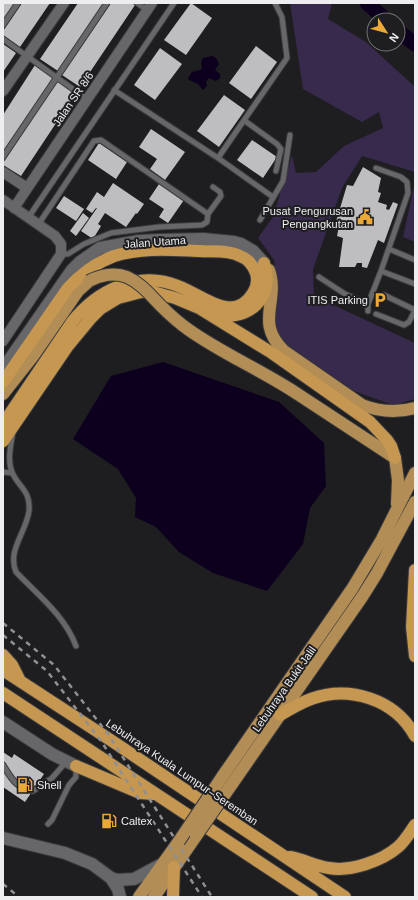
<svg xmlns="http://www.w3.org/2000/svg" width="418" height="900" viewBox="0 0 418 900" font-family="Helvetica,sans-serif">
	<rect width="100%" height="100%" fill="#1e1d20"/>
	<path fill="#372a4c" d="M290,3h42l-4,16 38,23 49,45v85l-53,-16 -20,32 -29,81 1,27 101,47v56l-22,6 -39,-14 -74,-51 -7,-21 5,-36 -4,-23 -16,-22 15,-21 19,-62 4,18 20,-1 28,-26 39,-18 -4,-16 -17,10 -59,-33z
		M415,182v60l-12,-5z"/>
	<path fill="#0c001e" d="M212,56l4,2 3,6 -4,6 5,4v4l-4,3 -7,-3 -3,4 1,4 -4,4 -5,-6 -9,-4 -1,-2 4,-6 8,-2 2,-1 -1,-7 2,-4z
		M163,362l116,40 45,41 2,43 -16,22 -7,36 -36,47 -54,-18 -34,-21 -23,-25 -21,-10 1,-19 -18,-29 -45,-30 38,-63z"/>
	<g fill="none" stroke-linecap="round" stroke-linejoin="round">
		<path stroke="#0c001e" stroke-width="15" d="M367,3l19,17
			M398,31l17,13"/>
	</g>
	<path fill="#bebdc0" d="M3,3h14l-14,21z
		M22,3h28l-30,44 -17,-12v-4z
		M78,3h26l-46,68 -18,-12z
		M111,3h21l3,2 -55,82 -18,-12z
		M191,3l21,15 -26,37 -22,-15z
		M3,44l13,9 -13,19z
		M256,46l21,16 -26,37 -22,-16z
		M160,48l22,16 -27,36 -21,-15z
		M35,65l19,13 -51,78v-41z
		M57,81l19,12 -55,83 -18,-11v-2z
		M224,95l21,15 -26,37 -22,-16z
		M151,129l34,23 -20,28 -15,-11 7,-10 -18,-12z
		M252,140l25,17 -14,21 -26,-18z
		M99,143l28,19 -11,17 -28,-19z
		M363,167l18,11 -3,14 3,1 -3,9 9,3 -1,4 3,1 4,-8 5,2 -14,39 -6,-3 -11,28 -5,-1v-4h-5l-2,4h-16l4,-29 -6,-2 2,-10 -4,-1 12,-40 6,1z
		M113,183l31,21 -7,10 -1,-1 -10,14 -21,-14 -7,11 3,2 -8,13 -12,-8 16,-23h-1l-4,5 -6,-4 11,-17 7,5z
		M159,184l25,16 -16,23 -9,-6 5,-8 -15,-10z
		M64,196l20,13 -8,12 -20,-13z
		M83,213l6,5 -13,18 -6,-5z
		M3,752l9,6 2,-4 30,20 -19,28 -22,-15z"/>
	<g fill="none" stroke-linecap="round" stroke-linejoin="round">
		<defs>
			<path id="service" d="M137,3l10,7
				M3,25l15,-22
				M3,39l84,60
				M114,90l104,68 55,39
				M245,121l32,23 4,5 -5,22
				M3,157l104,-154
				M218,158l69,-100 -5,-41 -7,-14
				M28,218l146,-215
				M260,220l23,-39 7,-46
				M38,225l56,-84 7,-1 107,74
				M389,249l26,11
				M61,254h7l16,-10 27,-11 48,-6 43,-2 5,-3 1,-8 13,-18 -1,-4 -7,-5
				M381,271l34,13
				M319,277l26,17 23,10
				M384,295l31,15
				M368,311v-7l13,-33 27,-78 -1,-11 -6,-5 -25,-9
				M376,314l28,11 5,-3 6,-12
				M13,432c-2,12 -6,28 -1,40 6,15 19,18 17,39 -3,22 -22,39 -13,61 22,23 49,44 60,74
				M3,472l9,1
				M3,765c8,13 14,24 30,26l19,-13 14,-16
				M48,824l4,-4 17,-35 7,-8v-10"/>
			<path id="minor" d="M3,91l61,-88
				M3,172l24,16
				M3,200l52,36 6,8v10l-58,87
				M14,208l138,-205"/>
			<path id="tertiary" d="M3,369l69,-99 8,-8 20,-14 39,-7 20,-1 44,-1 31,3 7,2 12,7 11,12
				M3,722l49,32 24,12"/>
			<path id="secondary" d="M3,838l62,15 27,11 19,14 6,2 17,-1 28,-15
				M111,878l7,11 2,8"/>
			<path id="trunk" d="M269,270c11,31 -15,52 15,81l78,54c18,7 35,8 53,3
				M296,393l99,65 3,22 -1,24
				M3,394l30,-38 45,-65 11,-10
				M222,777l130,-188 30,-50 33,-66
				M232,784l130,-187 15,-24 38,-71
				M139,897l40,-56
				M154,897l42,-61"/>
			<path id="motorway" d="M212,313c35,11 64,-15 52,-50
				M3,382l65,-94c14,-15 27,-25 46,-32 28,-9 59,-6 87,-5 13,1 28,-1 39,5 8,3 13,9 16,17 2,7 1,14 -3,20 -6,10 -16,16 -28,14 -16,-3 -31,-15 -47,-21 -40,-16 -81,4 -106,36l-69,102
				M3,441l64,-94 24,-29 9,-9 18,-11 23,-6h12l22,6 24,10 73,45 98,69 17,18 4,6 4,12
				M415,570l-3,57 3,29
				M3,655l9,10 7,14
				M3,670l109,71 233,156
				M3,693l309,204
				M280,715c10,-6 20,-12 31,-16 38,-14 84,0 104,37
				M76,766l64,27 14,1
				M290,857c13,2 25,9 39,11 21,4 53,-7 69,-21 7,-6 12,-15 17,-22
				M173,897l1,-30"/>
		</defs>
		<use href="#service" stroke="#3b3b3d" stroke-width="7"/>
		<use href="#minor" stroke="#3b3b3d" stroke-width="12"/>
		<use href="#tertiary" stroke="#3b3b3d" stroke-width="14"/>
		<use href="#secondary" stroke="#3b3b3d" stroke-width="14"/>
		<use href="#trunk" stroke="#3b3b3d" stroke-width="14"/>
		<use href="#motorway" stroke="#3b3b3d" stroke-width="14"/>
		<use href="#service" stroke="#676669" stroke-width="5"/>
		<use href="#minor" stroke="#676669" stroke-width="10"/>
		<use href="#tertiary" stroke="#676669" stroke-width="12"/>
		<use href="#secondary" stroke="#676669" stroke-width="12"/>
		<use href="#trunk" stroke="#b28d55" stroke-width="12"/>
		<use href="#motorway" stroke="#c59750" stroke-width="12"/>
		<path stroke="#909092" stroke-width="2.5" stroke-dasharray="5 5" stroke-linecap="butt" d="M3,623l51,42 54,69 104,163
			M3,635l44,36 54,70 101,156
			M3,884l16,13"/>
		<defs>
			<path id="trunk-bridge" d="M89,281c11,-6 26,-9 38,-4 14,6 24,19 34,29 9,9 18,17 28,24 34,24 72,40 107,63
				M196,836l36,-52
				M179,841l43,-64"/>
		</defs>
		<use href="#trunk-bridge" stroke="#3b3b3d" stroke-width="14" stroke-linecap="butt"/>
		<use href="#trunk-bridge" stroke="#b28d55" stroke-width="12"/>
	</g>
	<defs>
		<symbol id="civic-bare" viewBox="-9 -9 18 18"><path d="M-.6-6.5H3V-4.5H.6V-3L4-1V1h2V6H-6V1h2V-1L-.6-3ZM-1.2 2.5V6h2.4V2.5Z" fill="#eba939" stroke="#1e1d20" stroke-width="2.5" paint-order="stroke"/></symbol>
		<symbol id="parking-bare" viewBox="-9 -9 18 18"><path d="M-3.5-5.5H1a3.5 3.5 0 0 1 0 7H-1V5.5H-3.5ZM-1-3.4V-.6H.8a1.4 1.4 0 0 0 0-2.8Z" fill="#eba939" stroke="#1e1d20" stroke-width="2.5" paint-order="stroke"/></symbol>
		<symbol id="fuel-bare" viewBox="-9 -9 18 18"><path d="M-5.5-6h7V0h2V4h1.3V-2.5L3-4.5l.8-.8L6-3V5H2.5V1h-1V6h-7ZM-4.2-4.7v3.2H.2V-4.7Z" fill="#eba939" stroke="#1e1d20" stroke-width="2.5" paint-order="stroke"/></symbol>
	</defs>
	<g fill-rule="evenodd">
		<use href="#civic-bare" x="354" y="206" width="22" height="22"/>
		<use href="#parking-bare" x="369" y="289" width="22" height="22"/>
		<use href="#fuel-bare" x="14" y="774" width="22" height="22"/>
		<use href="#fuel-bare" x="98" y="810" width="22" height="22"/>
	</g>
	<g text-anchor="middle" stroke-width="4" stroke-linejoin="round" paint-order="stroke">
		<g font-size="11" fill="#eeeef0" stroke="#1e1d20">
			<text transform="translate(73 99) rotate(-56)" y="4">Jalan SR 8/6</text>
			<text transform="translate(155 242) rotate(-4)" y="4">Jalan Utama</text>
			<text transform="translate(284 689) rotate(-55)" y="4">Lebuhraya Bukit Jalil</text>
			<text transform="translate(182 772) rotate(34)" y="4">Lebuhraya Kuala Lumpur–Seremban</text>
		</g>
		<g font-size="11" fill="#eeeef0" stroke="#1e1d20" text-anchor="end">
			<text x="353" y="215">Pusat Pengurusan<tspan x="353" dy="13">Pengangkutan</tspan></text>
			<text x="368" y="304">ITIS Parking</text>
			<text x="37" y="789" text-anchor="start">Shell</text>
			<text x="121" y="825" text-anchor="start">Caltex</text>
		</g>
	</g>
	<rect width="418" height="900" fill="none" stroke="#eeeef0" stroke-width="8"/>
	<g transform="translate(386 32) rotate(126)"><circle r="19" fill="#1e1d20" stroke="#717173"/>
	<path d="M0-3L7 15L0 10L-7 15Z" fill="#eba939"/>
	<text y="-6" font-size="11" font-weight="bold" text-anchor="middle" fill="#eeeef0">N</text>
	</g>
</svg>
